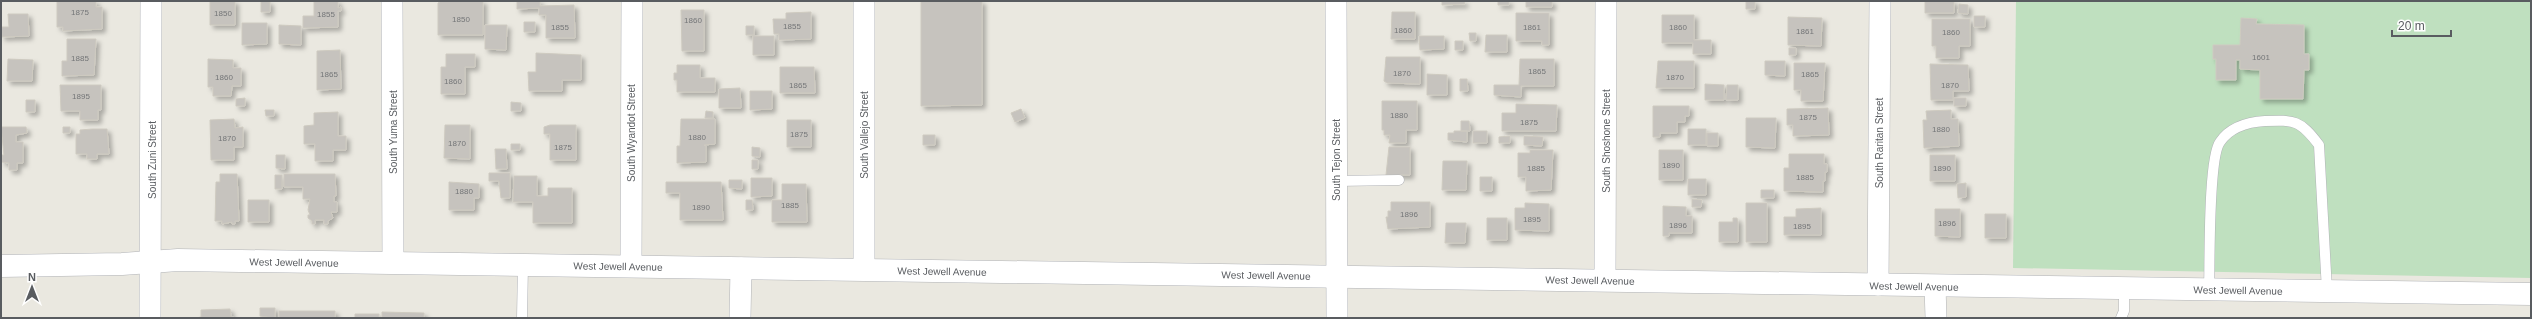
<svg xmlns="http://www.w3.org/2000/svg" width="2532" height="319" viewBox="0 0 2532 319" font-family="Helvetica,sans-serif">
	<defs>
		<filter id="shadow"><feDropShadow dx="3.5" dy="3.5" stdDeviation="2" flood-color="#0004"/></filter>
	</defs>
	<rect width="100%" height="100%" fill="#eae8e0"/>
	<path fill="#bfe0bf" d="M2016,1h515v277l-518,-10z"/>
	<path fill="#c6c3be" stroke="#cecac0" filter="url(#shadow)" d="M57,1h39v6h6v22l-39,2v-4h-6z
		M210,1h25v24h-25z
		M261,1l9,1v10h-9z
		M314,1h24v7l3,-1v4h-3v16l-35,1v-12h11z
		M441,1h42v34h-45v-32z
		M514,1h26v5l34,-1 1,33h-29v-23h-7v-7l-22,1v-8z
		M921,1h61v104l-61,1z
		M1442,1h22l1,3 -23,1z
		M1498,1h11v4h-11z
		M1526,1h26v6h-26z
		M1746,1h9v8h-9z
		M1925,1h29v12h-29z
		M1959,4l9,1v9l-10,-1z
		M681,10h23v41h-22z
		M811,12v27l-32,1v-6h-5l-1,-15h13v-6z
		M1392,12h23v27h-24z
		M1516,13h33v32h-7v-4h-26z
		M8,14h20l1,22 -27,1 -1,-10h8z
		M1662,15h32v25h17v14h-18v-11h-31z
		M1974,16h11v11h-11z
		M1788,17l34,1 -1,28 -33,-1z
		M2241,18l16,1 -1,5 48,1v29h5v16h-5l-1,29h-43v-29l-20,-1v-9h-4v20h-20v-21h-3v-14h27z
		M1932,19h38v27h-11v12h-23v-12h-4z
		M524,22h11v10h-11z
		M242,23h25v21l-25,1z
		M279,25l22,1v19l-22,-1z
		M485,25h22l-1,25 -21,-1z
		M746,26h8v9h-8z
		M1469,33h7v8h-6z
		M1486,35h21v17h-22z
		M753,36h21v19h-21z
		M1419,36h25v13l-24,1z
		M67,39h29l-2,36 -32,1v-15h5z
		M1455,41h8v9h-8z
		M1789,48h7v7h-7z
		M340,50l1,39 -24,1v-39z
		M536,53l45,2v25h-19v11h-33l-1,-19h8z
		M446,54h29v13h-10v27h-24v-27h5z
		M1386,57h34v27l-33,-1 -3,-2z
		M8,59l25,1 -1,21h-25z
		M208,59l25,1v8h8v18h-9l-1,10h-18v-9h-5z
		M1520,59h34v27h-33v11l-27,-2v-10h25z
		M1658,61h36v27h-38z
		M1765,61h20v15l-20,-1z
		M1794,63h31l-2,38h-22v-11h-7z
		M1930,64l38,1 1,26h-16v9h-22z
		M677,65h23v13h15v14h-38v-12h-3v-7h3z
		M780,67h34l1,26h-35z
		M1427,74l20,1v20h-20z
		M1460,79h7l1,12h-8z
		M1705,84l19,1v15h-19z
		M60,85h41v25h-3v10h-18v-9h-19z
		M1727,85h11v15h-12z
		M740,88l1,20h-22v-19z
		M750,91h22v18l-22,1z
		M245,98v8h-9v-7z
		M1954,98h12v8h-12z
		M26,100h9v12h-9z
		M1382,101h35v29h-11v13h-17l1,-8h-6v-5h-2z
		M511,102l10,1v8h-10z
		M1516,104l41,1 -1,26h-54v-18h14z
		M1653,106h36v10h-4v6h-8v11h-17v4h-7z
		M1828,108l1,27 -36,1v-11h-6v-16z
		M1021,109l4,9 -10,4 -4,-9z
		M265,110h9v6h-8z
		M1951,110v9h7l1,27 -35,2 -1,-28h4l-1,-9z
		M706,111l7,1v6h-8z
		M338,112v24h8v14h-13v11h-18v-17h-11v-18l10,-1v-12z
		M1746,118h30l-1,30 -29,-1z
		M234,119l1,9 8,-1v20h-9v13h-23l-1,-40z
		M681,119h34v25l-11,1 2,1v16l-29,1v-17h3z
		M787,120h24v27h-24z
		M1461,121h8l1,10h-9z
		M445,125h25v34l-26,-1z
		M550,125h26v35h-26v-26h-6v-7z
		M1,127h25l1,6 -11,2v7h7v21h-6v7h-8v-7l-7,-1v-7h2z
		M63,127h7v6h-7z
		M92,129h15l2,25h-12v5h-10v-5h-11v-20h4v-4z
		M1688,129h18v16h-18z
		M1454,131h13v11l-19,-2v-7h6z
		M1473,131h14v12h-14z
		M1707,133h11v13h-11z
		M923,135h12v10h-12z
		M1510,136v7h-11v-6z
		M1524,136l19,1 -1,9 -18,-1z
		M511,144h9v6h-9z
		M752,147l8,1v9l-8,-1z
		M1389,147h21v28h-24z
		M495,149h11l1,20h-11z
		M1530,150h23l-2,40 -25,1v-14h-8v-24h12z
		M1659,150h24v30h-24z
		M1789,154h35v10h3v8h-2v9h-2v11l-39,-1v-23h5z
		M276,155h9v14l-9,-1z
		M1930,155h25v26h-25z
		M752,160h6v9h-6z
		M1467,161l-1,29h-24l1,-29z
		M489,173h21v25h-9l-2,-17h-10z
		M220,174h17l2,47h-4v3h-3v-2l-10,2v-3h-7l1,-39h4z
		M284,174h51l1,22h-2v6h3v10h-6l2,6 -5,3v3h-4v-4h-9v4h-3v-3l-4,-3v-3h2l-2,-5 2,-11h-7v-12h-19z
		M275,175h7v14h-7z
		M514,176h23v20h11v-8h24v35h-39v-21h-20z
		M1480,177h12v14h-12z
		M751,178h21v18l-21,1z
		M1688,179h18v16h-18z
		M729,180h13v9l-13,-1z
		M449,182l30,2v14h-5v12h-25z
		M666,182h55l2,38h-43v-27h-14z
		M1966,183v14l-8,1 -1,-14z
		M782,184h24l1,38h-35v-22h10z
		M1761,190h13v8h-13z
		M1692,199l10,1 -1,7h-9z
		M248,200h21v22h-21z
		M746,200h6l1,10h-7z
		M1391,202h39v25l-42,2 -2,-12h2v-6h3z
		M1525,203l24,1v27l-34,-1v-22h10z
		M1746,203h21v39h-21z
		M1663,206l23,1v9h6v17h-23v3h-6z
		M1821,208v27h-37v-18h12v-8z
		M1935,209h25v28l-25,-1z
		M1985,214h21v24h-21z
		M1487,218h20v22h-20z
		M1733,218h4l1,4v20h-19v-20h14z
		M1446,223h20l-1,20h-20z
		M260,308h15v10l-15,-2z
		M230,309l1,8 6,1h-41l5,-1v-7z
		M279,311h56v7h-56z
		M382,312l42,1v5h-42z
		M355,314h24v4h-24z"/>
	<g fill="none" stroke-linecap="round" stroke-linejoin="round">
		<defs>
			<path id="service" d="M1336,181l63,-1
				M2209,289c1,-25 -1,-131 11,-147 10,-15 29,-20 45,-21 30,-1 35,-1 54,24l8,146
				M522,318l1,-53
				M2121,318l3,-7v-22"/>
			<path id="minor" d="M392,1l1,262
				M1336,1l1,317
				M631,265l1,-264
				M864,270v-269
				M1605,280l1,-279
				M1878,285l2,-284
				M1935,286l1,32
				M150,318l1,-317
				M740,318l1,-50"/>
			<path id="tertiary" d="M1,266l121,-2 56,-4 2353,34"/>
		</defs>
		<use href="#service" stroke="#b1b3b7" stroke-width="11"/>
		<use href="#minor" stroke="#b1b3b7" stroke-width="22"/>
		<use href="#tertiary" stroke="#b1b3b7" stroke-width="23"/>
		<use href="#service" stroke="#fff" stroke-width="10"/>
		<use href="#minor" stroke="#fff" stroke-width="21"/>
		<use href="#tertiary" stroke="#fff" stroke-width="22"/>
	</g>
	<g text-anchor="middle" stroke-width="4" stroke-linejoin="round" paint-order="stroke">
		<g font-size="8" fill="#747678">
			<text x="80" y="15">1875</text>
			<text x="223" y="16">1850</text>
			<text x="326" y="17">1855</text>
			<text x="461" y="22">1850</text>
			<text x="693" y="23">1860</text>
			<text x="792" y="29">1855</text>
			<text x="560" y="30">1855</text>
			<text x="1532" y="30">1861</text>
			<text x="1678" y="30">1860</text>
			<text x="1403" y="33">1860</text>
			<text x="1805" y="34">1861</text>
			<text x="1951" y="35">1860</text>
			<text x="2261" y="60">1601</text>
			<text x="80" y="61">1885</text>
			<text x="1537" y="74">1865</text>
			<text x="1402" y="76">1870</text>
			<text x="329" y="77">1865</text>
			<text x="1810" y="77">1865</text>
			<text x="224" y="80">1860</text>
			<text x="1675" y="80">1870</text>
			<text x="453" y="84">1860</text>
			<text x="798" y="88">1865</text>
			<text x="1950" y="88">1870</text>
			<text x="81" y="99">1895</text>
			<text x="1399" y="118">1880</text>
			<text x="1808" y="120">1875</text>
			<text x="1529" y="125">1875</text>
			<text x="1941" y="132">1880</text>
			<text x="799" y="137">1875</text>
			<text x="697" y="140">1880</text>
			<text x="227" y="141">1870</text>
			<text x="457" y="146">1870</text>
			<text x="563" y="150">1875</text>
			<text x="1671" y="168">1890</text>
			<text x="1536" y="171">1885</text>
			<text x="1942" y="171">1890</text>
			<text x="1805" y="180">1885</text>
			<text x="464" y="194">1880</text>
			<text x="790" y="208">1885</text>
			<text x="701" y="210">1890</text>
			<text x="1409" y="217">1896</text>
			<text x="1532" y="222">1895</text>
			<text x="1947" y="226">1896</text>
			<text x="1678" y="228">1896</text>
			<text x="1802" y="229">1895</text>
		</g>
		<g font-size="10" fill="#595c60" stroke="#fff">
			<text transform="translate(393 132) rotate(-90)" y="4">South Yuma Street</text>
			<text transform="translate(631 133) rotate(-90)" y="4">South Wyandot Street</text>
			<text transform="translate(864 135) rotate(-90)" y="4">South Vallejo Street</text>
			<text transform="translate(1606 141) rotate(-90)" y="4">South Shoshone Street</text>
			<text transform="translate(1879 143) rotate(-90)" y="4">South Raritan Street</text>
			<text transform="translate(152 160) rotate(-90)" y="4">South Zuni Street</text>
			<text transform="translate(1336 160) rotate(-90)" y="4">South Tejon Street</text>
			<text transform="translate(294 262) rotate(1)" y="4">West Jewell Avenue</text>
			<text transform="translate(618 266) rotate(1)" y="4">West Jewell Avenue</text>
			<text transform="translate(942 271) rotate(1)" y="4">West Jewell Avenue</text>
			<text transform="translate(1266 275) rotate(1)" y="4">West Jewell Avenue</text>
			<text transform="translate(1590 280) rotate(1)" y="4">West Jewell Avenue</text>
			<text transform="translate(1914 286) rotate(1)" y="4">West Jewell Avenue</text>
			<text transform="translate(2238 290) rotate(1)" y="4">West Jewell Avenue</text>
		</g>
	</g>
	<rect width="2532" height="319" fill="none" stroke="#595c60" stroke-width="4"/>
	<g transform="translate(32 287)" stroke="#ffffff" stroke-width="3" paint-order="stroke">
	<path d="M0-3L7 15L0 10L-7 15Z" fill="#595c60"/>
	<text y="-6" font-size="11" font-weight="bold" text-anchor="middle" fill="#595c60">N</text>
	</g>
	<path d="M2392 30v6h59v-6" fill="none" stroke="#595c60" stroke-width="2"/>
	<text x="2398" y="30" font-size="12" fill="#595c60" stroke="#ffffff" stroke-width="3" paint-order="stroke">20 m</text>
</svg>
